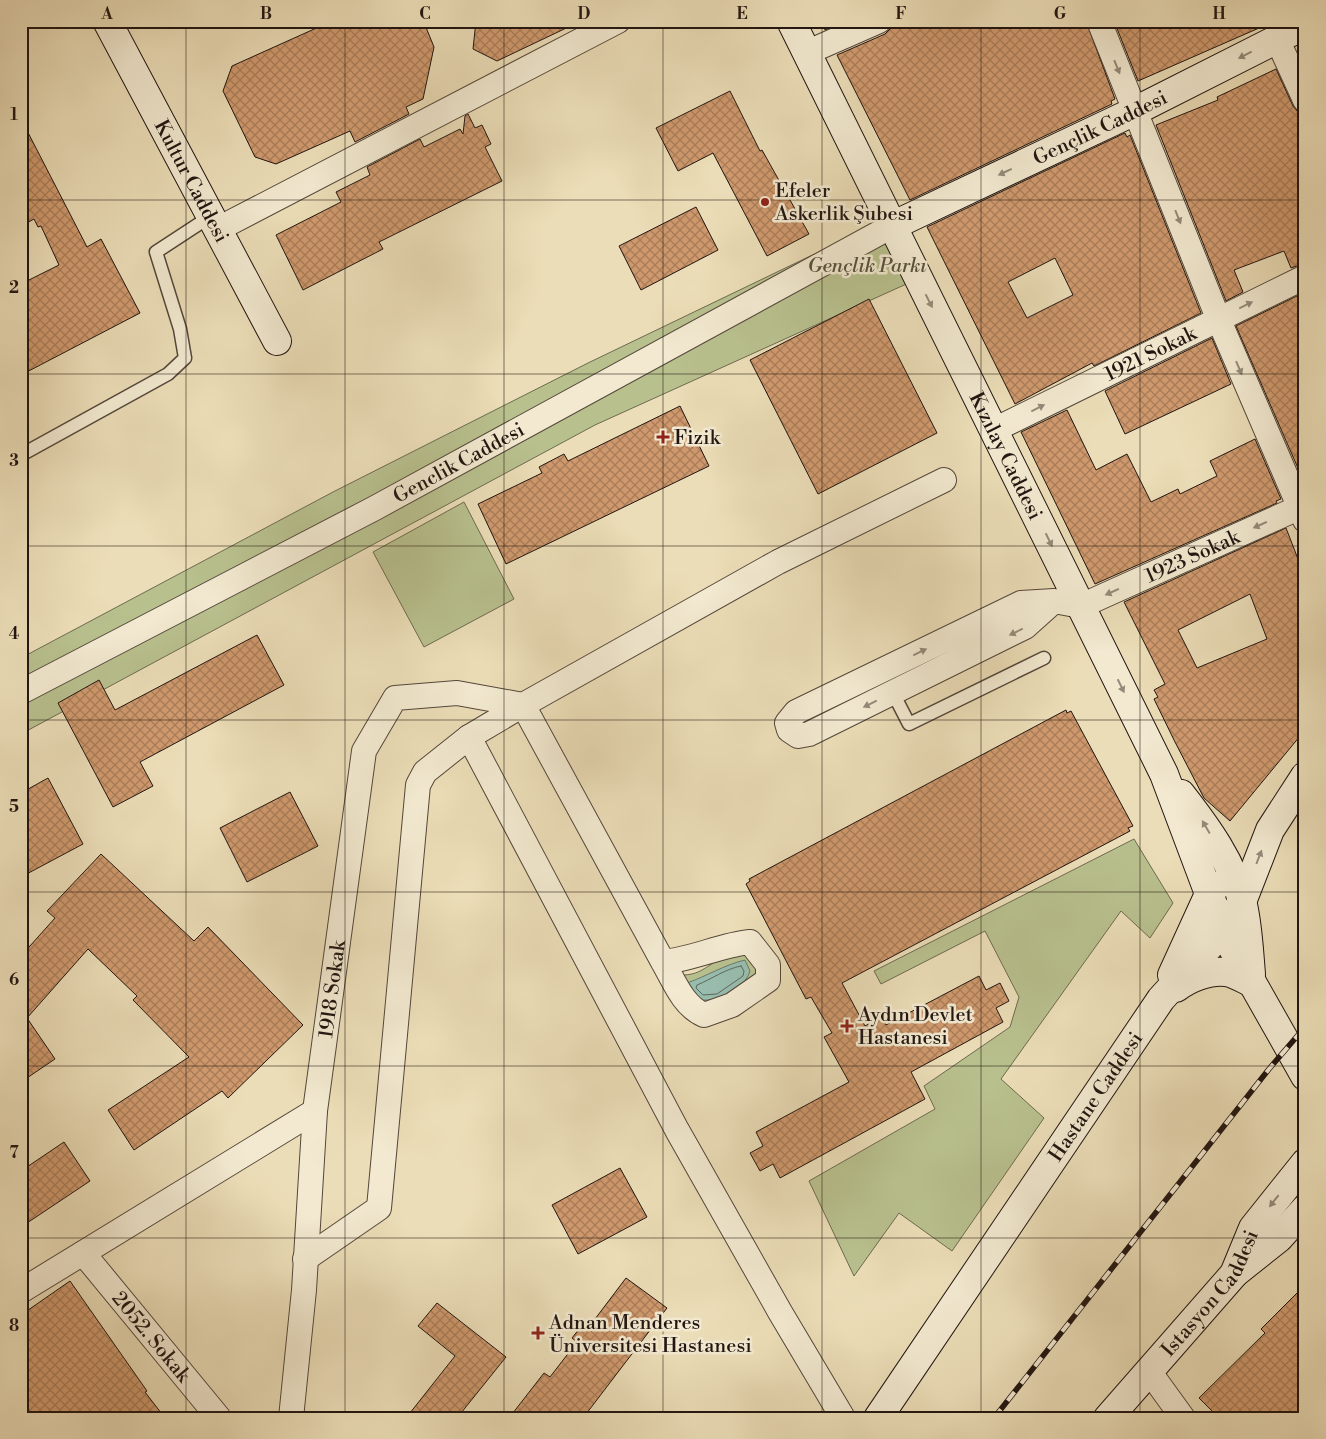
<svg xmlns="http://www.w3.org/2000/svg" width="1326" height="1439" viewBox="0 0 1326 1439" font-family="'Libre Bodoni',serif">
	<defs>
		<pattern id="building-cross-hatch" width="8" height="8" patternUnits="userSpaceOnUse" patternTransform="scale(1.25)"><rect width="8" height="8" fill="#cf996d"/><path d="M0 0l8 8M0 8l8-8" fill="none" stroke="#a87c58"/></pattern>
	</defs>
	<rect width="100%" height="100%" fill="#ebddb7"/>
	<filter id="stains"><feTurbulence type="fractalNoise" baseFrequency=".004" numOctaves="4"/><feColorMatrix values="0 0 0 0 .2 0 0 0 0 .09 0 0 0 0 .02 0 0 0 .5 -.17"/></filter>
	<radialGradient id="worn" r=".72"><stop offset=".6" stop-color="#630" stop-opacity="0"/><stop offset="1" stop-color="#630" stop-opacity=".3"/></radialGradient>
	<path fill="#b8c08e" stroke="#6c6a50" d="M883,221l30,60 -318,144 -574,309v-76l312,-166 255,-129z
		M464,502l50,97 -90,48 -51,-95z
		M1134,839l39,64 -23,35 -29,-27 -120,168 43,39 -92,133 -53,-38 -45,63 -45,-95 126,-72 -11,-23 86,-59 9,-30 -34,-66 -104,53 -7,-13z
		M744,954c11,5 14,16 13,27l-46,28 -35,-34c23,1 26,-6 44,-16 7,-3 17,-3 24,-5z"/>
	<path fill="#98bcad" stroke="#68796f" d="M745,960l5,11c-5,18 -32,31 -50,29l-13,-17c20,-7 37,-18 58,-23z"/>
	<g fill="none" stroke-linecap="round" stroke-linejoin="round">
		<path stroke="#5c685f" stroke-width="1" d="M741,966l3,5 -1,5 -26,18 -14,1 -7,-7 1,-3c15,-6 28,-16 44,-19z"/>
	</g>
	<path fill="url(#building-cross-hatch)" stroke="#211511" fill-rule="evenodd" d="M332,21h85l8,4 9,22 -11,52 -17,8 3,7 -54,28 -5,-11 -74,33 -21,-7 -32,-66 9,-25z
		M476,21h105l-84,40 -24,-12z
		M822,21h22l-19,9z
		M893,21h193l29,78 -4,2 1,3 -202,96 -73,-145 48,-21 5,-5z
		M1114,21h161l-137,60z
		M1276,69l17,37 4,5 8,3v149l-14,5 -7,-17 -50,19 9,22 -17,9 -70,-176 62,-25 -1,-3z
		M730,91l30,60 2,-1 47,84 -42,22 -54,-103 -35,18 -22,-43z
		M468,114l7,14 7,-3 9,19 -6,3 17,34 -123,61 4,7 -80,41 -27,-55 65,-33 -5,-10 34,-17 -3,-8 53,-28 4,8 36,-18 3,5 2,-18z
		M21,119l66,128 14,-8 39,74 -119,62v-91l38,-19 -18,-39 -3,1 -4,-8 -13,7z
		M1125,133l2,4 3,-2 71,178 -107,53 -2,-3 -77,41 -88,-177zM1055,258l18,37 -46,23 -19,-36z
		M696,207l22,43 -77,40 -22,-44z
		M1305,292v190h-1l-68,-156z
		M869,299l68,134 -119,61 -68,-134z
		M1212,338l19,46 -106,50 -20,-43z
		M680,406l29,60 -203,98 -28,-60 64,-31 -3,-6 25,-13 4,7z
		M1067,410l29,60 31,-16 24,48 27,-13 2,5 37,-18 -7,-15 45,-22 26,60 -5,2 1,2 -182,81 -74,-152z
		M1286,528l19,49v153l-75,91 -26,-23 -29,-56 -21,-43 4,-2 -4,-7 11,-6 -41,-82zM1250,594l17,45 -70,29 -19,-38z
		M257,635l27,50 -144,77 13,24 -40,21 -55,-104 41,-23 16,30z
		M1066,710l1,3 4,-2 42,78 20,37 -5,2 2,3 -288,152 23,43 17,-9 4,8 93,-49 7,14 14,-7 9,18 -13,7 7,14 -92,50 14,27 -145,79 -7,-14 -13,7 -10,-18 13,-7 -7,-14 93,-50 -25,-45 8,-4 -21,-36 -5,2 -60,-115 4,-3 -1,-2z
		M48,778l35,66 -62,33v-84z
		M290,792l28,54 -71,36 -27,-54z
		M101,854l93,87 14,-14 95,98 -75,73 -6,-7 -88,59 -26,-40 81,-53 -56,-57 4,-4 -49,-47 -61,69 28,41 -34,23v-126l34,-38 -8,-7z
		M64,1142l26,39 -69,46v-56z
		M620,1168l27,49 -69,37 -26,-49z
		M626,1278l41,30 -84,110h-74l35,-45 6,4 27,-35 -5,-4 15,-19 5,4z
		M70,1281l77,110 -2,1 20,26h-144v-103z
		M1305,1285v133h-86l-20,-20 66,-65 -4,-4z
		M437,1303l69,54 -49,61h-51l49,-62 -37,-30z"/>
	<g fill="none" stroke-linecap="round" stroke-linejoin="round">
		<defs>
			<path id="lane" d="M21,455l147,-81 17,-16 -5,-29 -24,-77 55,-36
				M893,693l16,31 135,-66"/>
			<g id="street">
				<path d="M1099,21l119,297 87,202"/>
				<path d="M1277,39l28,61"/>
				<path d="M806,53l73,-32"/>
				<path d="M218,229l400,-208"/>
				<path id="s1" d="M994,430l311,-153"/>
				<path id="s2" d="M1054,601l-29,26 -216,107 -11,2 -9,-6 -2,-7 9,-11 225,-109 33,-2 27,5 224,-101"/>
				<path id="s3" d="M21,692l354,-184 517,-282"/>
				<path d="M523,705l140,257c11,19 20,44 41,53l28,-10 36,-25v-15l-18,-23c-30,3 -56,17 -87,20"/>
				<path d="M469,737l208,393 103,182 63,106"/>
				<path id="s4" d="M83,1253l136,165"/>
				<path d="M305,1259l74,-51 39,-423 7,-13 44,-35 54,-32 255,-143 166,-82"/>
				<path d="M21,1291l294,-180"/>
				<path d="M1149,1371l34,47"/>
				<path id="s5" d="M291,1418l13,-128 11,-179 49,-360 31,-53 62,-5 66,12"/>
			</g>
			<g id="secondary">
				<path id="s6" d="M107,21l170,320"/>
				<path id="s7" d="M791,21l373,753 59,157 82,145"/>
				<path id="s8" d="M892,226l243,-115 170,-86"/>
				<path d="M1181,794c25,32 53,70 62,111 5,22 6,46 8,69"/>
				<path d="M1172,975l37,-81 7,-8"/>
				<path d="M1176,988c13,-10 33,-18 50,-16 8,1 18,7 26,11"/>
				<path d="M1235,1273l44,-35 26,-29"/>
				<path id="s9" d="M878,1418l283,-419 62,-68 19,-29 28,-72 35,-54"/>
				<path id="s10" d="M1108,1418l126,-144 19,-46 52,-65"/>
			</g>
		</defs>
		<use href="#lane" stroke="#54473a" stroke-width="15"/>
		<use href="#street" stroke="#54473a" stroke-width="26"/>
		<use href="#secondary" stroke="#211511" stroke-width="30"/>
		<use href="#lane" stroke="#f2e9d0" stroke-width="12"/>
		<use href="#street" stroke="#f2e9d0" stroke-width="24"/>
		<use href="#secondary" stroke="#f2e9d0" stroke-width="28"/>
		<defs>
			<path id="rail" d="M994,1418l275,-349 36,-42"/>
		</defs>
		<use href="#rail" stroke="#211511" stroke-width="5.5"/>
		<use href="#rail" stroke="#f2e9d0" stroke-width="4" stroke-dasharray="11" stroke-linecap="butt"/>
	</g>
	<defs><path id="oneway-solid" d="M-6-.8H1V-3.2L6.5 0L1 3.2V.8H-6Z" transform="scale(1.25)"/></defs>
	<g fill="#948a7a">
		<use href="#oneway-solid" transform="translate(1245 55) rotate(153)"/>
		<use href="#oneway-solid" transform="translate(1117 67) rotate(68)"/>
		<use href="#oneway-solid" transform="translate(1005 172) rotate(155)"/>
		<use href="#oneway-solid" transform="translate(1178 217) rotate(68)"/>
		<use href="#oneway-solid" transform="translate(929 301) rotate(63)"/>
		<use href="#oneway-solid" transform="translate(1246 305) rotate(-26)"/>
		<use href="#oneway-solid" transform="translate(1239 368) rotate(67)"/>
		<use href="#oneway-solid" transform="translate(1038 408) rotate(-27)"/>
		<use href="#oneway-solid" transform="translate(1260 525) rotate(156)"/>
		<use href="#oneway-solid" transform="translate(1049 540) rotate(64)"/>
		<use href="#oneway-solid" transform="translate(1112 592) rotate(156)"/>
		<use href="#oneway-solid" transform="translate(1016 632) rotate(154)"/>
		<use href="#oneway-solid" transform="translate(920 652) rotate(-26)"/>
		<use href="#oneway-solid" transform="translate(1121 686) rotate(64)"/>
		<use href="#oneway-solid" transform="translate(870 704) rotate(154)"/>
		<use href="#oneway-solid" transform="translate(1206 827) rotate(-120)"/>
		<use href="#oneway-solid" transform="translate(1259 857) rotate(-69)"/>
		<use href="#oneway-solid" transform="translate(1274 1201) rotate(128)"/>
	</g>
	<path fill="none" stroke="#211511" stroke-width="1" stroke-opacity="0.55" d="M186,21v1397M345,21v1397M504,21v1397M663,21v1397M822,21v1397M981,21v1397M1140,21v1397M21,200h1284M21,374h1284M21,546h1284M21,720h1284M21,892h1284M21,1066h1284M21,1238h1284"/>
	<g fill="#8f2418" stroke="#f2e9d0" stroke-width="2">
		<circle cx="765" cy="202" r="5"/>
		<path d="M660.5 429.5h5v5h5v5h-5v5h-5v-5h-5v-5h5z"/>
		<path d="M844.5 1018.5h5v5h5v5h-5v5h-5v-5h-5v-5h5z"/>
		<path d="M535.5 1325.5h5v5h5v5h-5v5h-5v-5h-5v-5h5z"/>
	</g>
	<g text-anchor="middle" stroke-width="5" stroke-linejoin="round" paint-order="stroke">
		<g font-size="20" fill="#211511" stroke="#f2e9d0">
			<text dy="7" stroke="none"><textPath href="#s8" startOffset="230">Gençlik Caddesi</textPath></text>
			<text dy="7" stroke="none"><textPath href="#s6" startOffset="181">Kultur Caddesi</textPath></text>
			<text dy="7" stroke="none"><textPath href="#s1" startOffset="174">1921 Sokak</textPath></text>
			<text dy="7" stroke="none"><textPath href="#s7" startOffset="485">Kızılay Caddesi</textPath></text>
			<text dy="7" stroke="none"><textPath href="#s3" startOffset="494">Genclik Caddesi</textPath></text>
			<text dy="7" stroke="none"><textPath href="#s2" startOffset="756">1923 Sokak</textPath></text>
			<text dy="7" stroke="none"><textPath href="#s5" startOffset="431">1918 Sokak</textPath></text>
			<text dy="7" stroke="none"><textPath href="#s9" startOffset="388">Hastane Caddesi</textPath></text>
			<text dy="7" stroke="none"><textPath href="#s10" startOffset="162">Istasyon Caddesi</textPath></text>
			<text dy="7" stroke="none"><textPath href="#s4" startOffset="108">2052. Sokak</textPath></text>
		</g>
		<g font-size="20" fill="#211511" stroke="#f2e9d0" text-anchor="start">
			<text x="775" y="197">Efeler<tspan x="775" dy="23">Askerlik Şubesi</tspan></text>
			<text x="674" y="444">Fizik</text>
			<text x="858" y="1021">Aydın Devlet<tspan x="858" dy="23">Hastanesi</tspan></text>
			<text x="549" y="1329">Adnan Menderes<tspan x="549" dy="23">Üniversitesi Hastanesi</tspan></text>
		</g>
		<g font-size="20" font-style="italic" fill="#56513d" stroke="#f2e9d0">
			<text x="867" y="272">Gençlik Parkı</text>
		</g>
	</g>
	<rect width="1326" height="1439" fill="none" stroke="#ebddb7" stroke-width="55"/>
	<rect x="28" y="28" width="1270" height="1384" fill="none" stroke="#211511" stroke-width="2"/>
	<g font-size="16" text-anchor="middle" font-weight="bold" fill="#211511">
		<text x="107" y="19">A</text>
		<text x="266" y="19">B</text>
		<text x="425" y="19">C</text>
		<text x="584" y="19">D</text>
		<text x="742" y="19">E</text>
		<text x="901" y="19">F</text>
		<text x="1060" y="19">G</text>
		<text x="1219" y="19">H</text>
		<text x="14" y="120">1</text>
		<text x="14" y="293">2</text>
		<text x="14" y="466">3</text>
		<text x="14" y="639">4</text>
		<text x="14" y="812">5</text>
		<text x="14" y="985">6</text>
		<text x="14" y="1158">7</text>
		<text x="14" y="1331">8</text>
	</g>
	<rect width="100%" height="100%" filter="url(#stains)"/>
	<rect width="100%" height="100%" fill="url(#worn)"/>
</svg>
